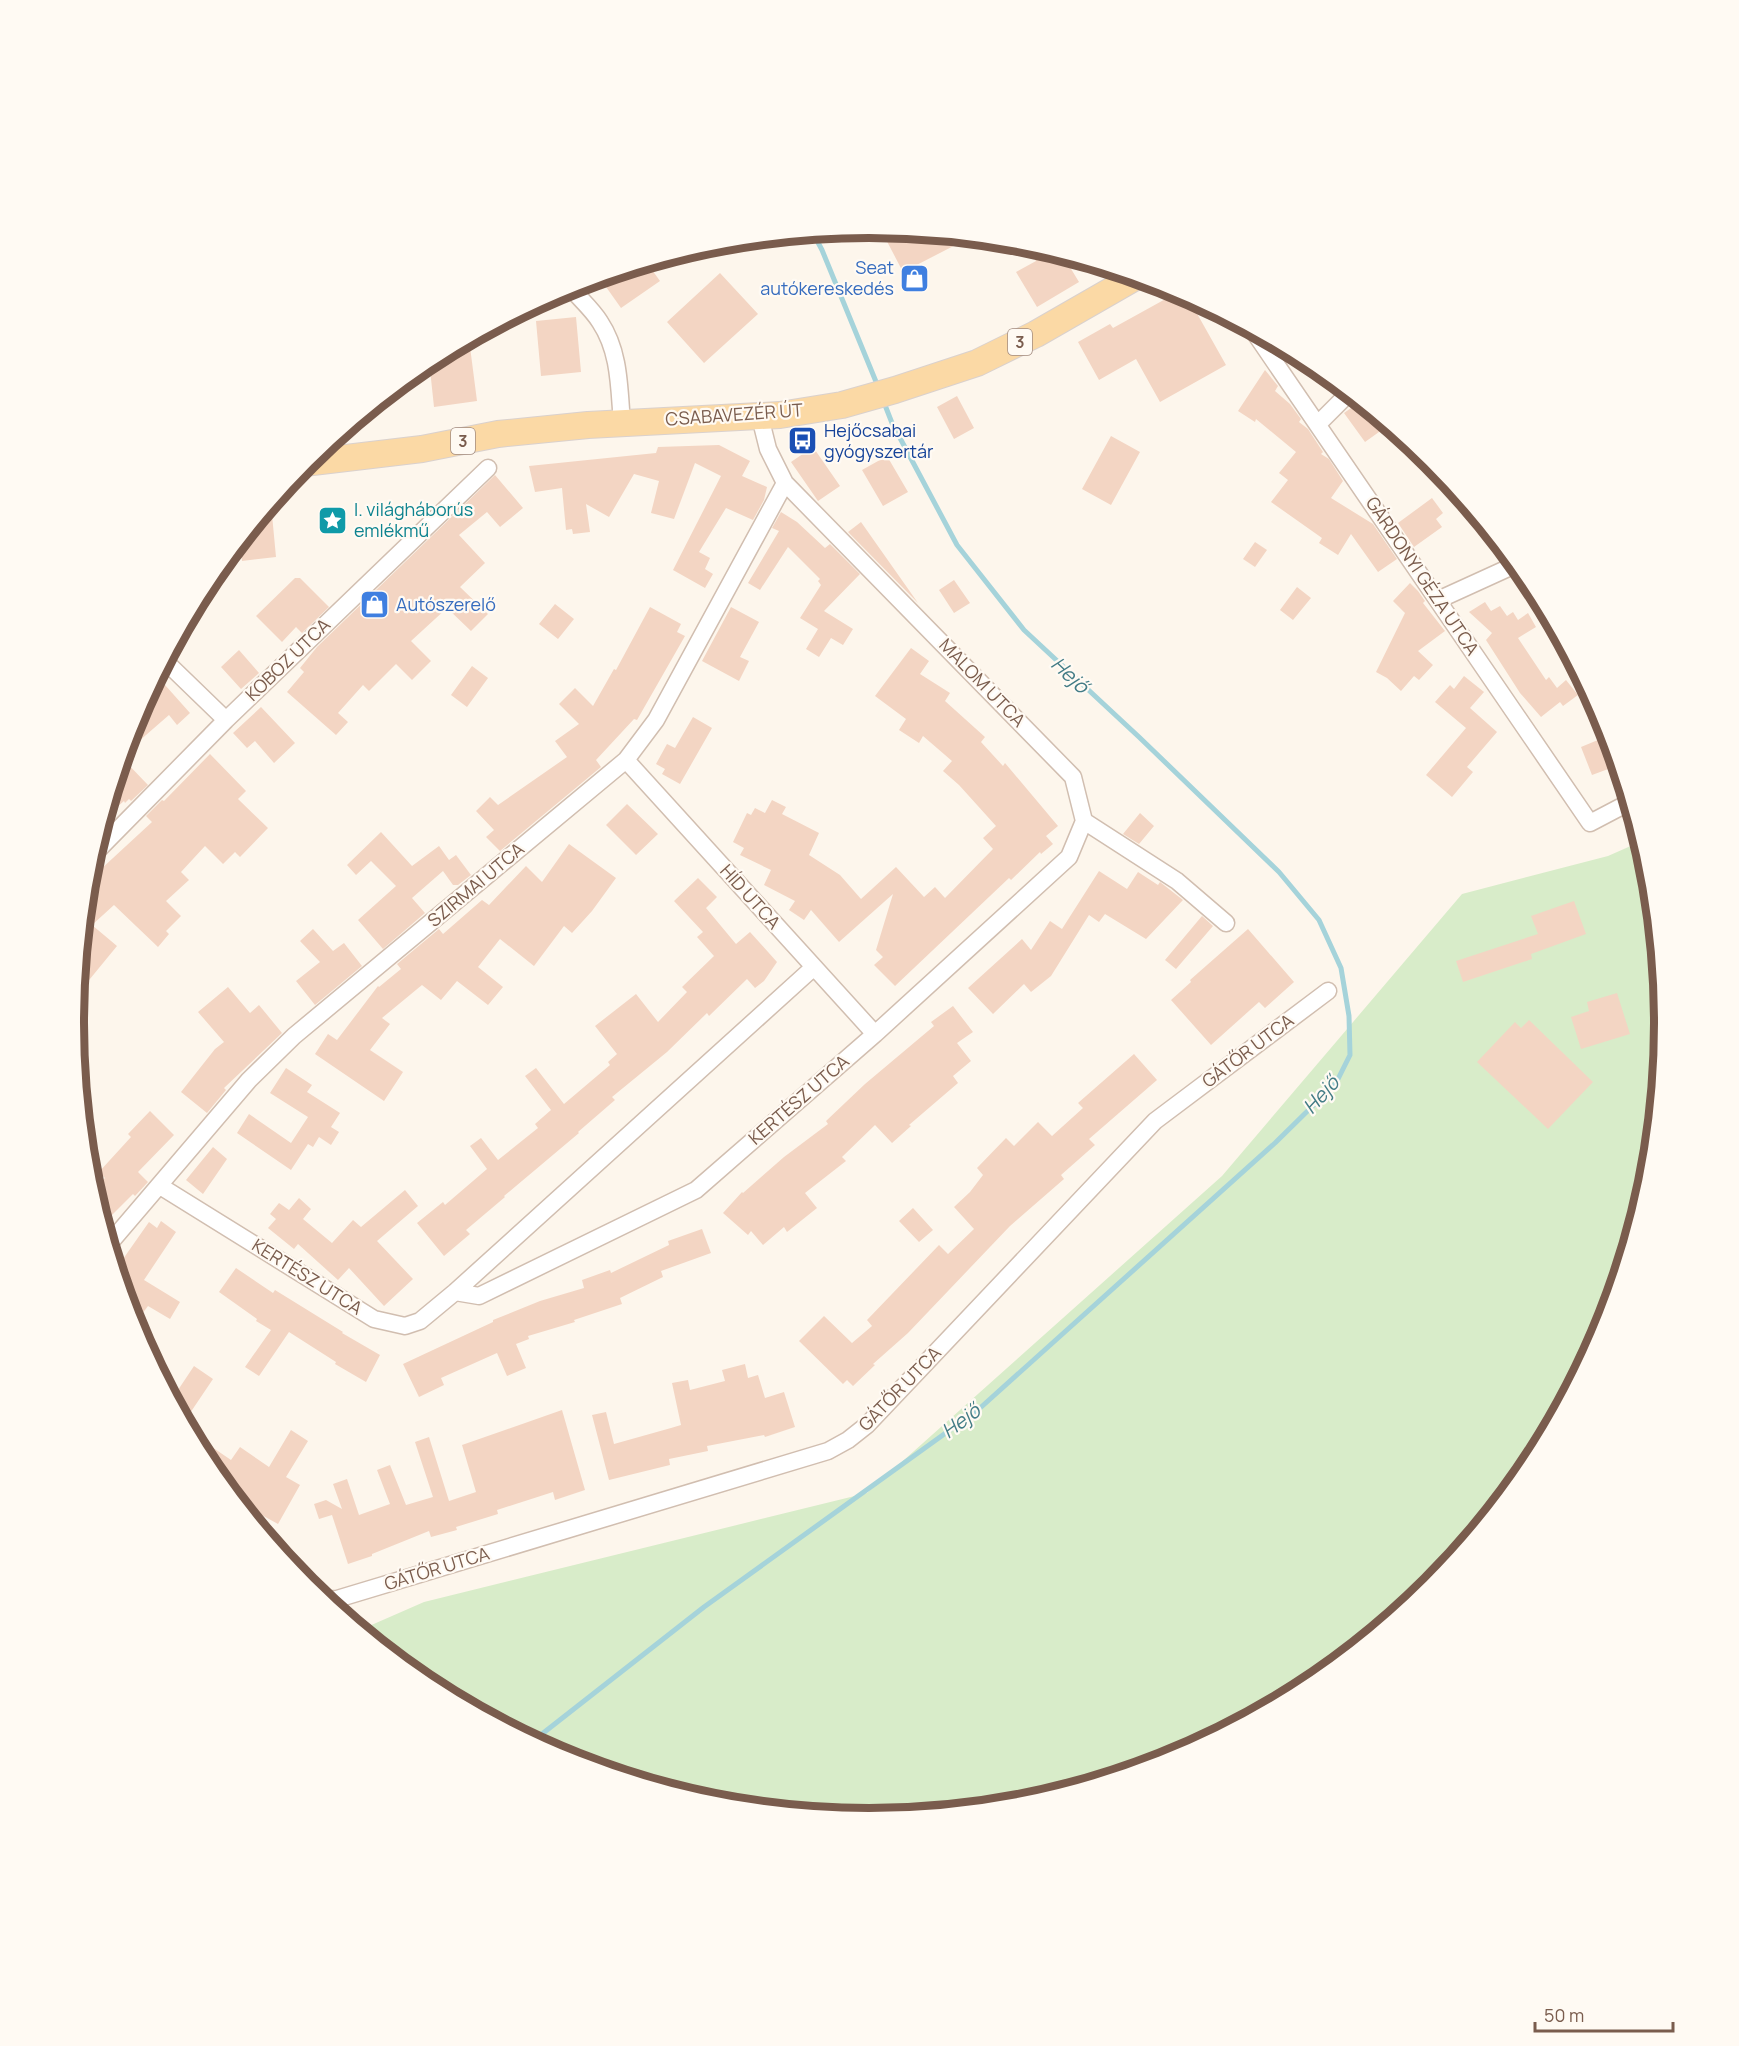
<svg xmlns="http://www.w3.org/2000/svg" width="1739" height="2046" viewBox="0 0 1739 2046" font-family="Manrope,sans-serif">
	<rect width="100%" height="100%" fill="#fdf6ec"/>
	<path fill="#d8ecc9" d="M1642,841l8,27 15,155 -15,156 -45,149 -74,138 -99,120 -121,99 -137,74 -150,45 -155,15 -155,-15 -149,-46 -138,-73 -67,-55 64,-28 443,-109 355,-317 240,-282 146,-38z"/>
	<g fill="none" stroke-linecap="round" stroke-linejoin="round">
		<path stroke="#a5d3da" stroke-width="5" d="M813,233l9,17 57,139
			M533,1741l171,-134 275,-198 296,-266 61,-60 14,-28 -1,-39 -8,-48 -22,-48 -40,-48 -140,-135 -115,-107 -67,-85 -65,-122 -9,-23"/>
	</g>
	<path fill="#f3d5c3" d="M880,228l91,9 -68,35z
		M1039,247l23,7 17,28 -42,25 -21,-35 20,-11 -6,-9z
		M647,263l13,18 -39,27 -22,-31z
		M720,273l38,41 -54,49 -37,-41z
		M1180,291l6,3 40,71 -66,37 -24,-43 -37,21 -21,-38 32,-18 3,4z
		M576,317l5,55 -40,4 -5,-55z
		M469,339l8,62 -43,6 -5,-47z
		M1265,370l13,16 -3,5 15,13 11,15 -2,3 9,7 15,23 -2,2 8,5 14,22 -12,17 42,26 24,35 -19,13 -27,-38 -13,21 -19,-12 3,-5 -51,-36 17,-22 -9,-7 17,-21 -40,-33 -1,3 -17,-11z
		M957,396l17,32 -20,11 -17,-32z
		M1361,401l17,14 8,12 -21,15 -21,-29z
		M1111,436l29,16 -29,53 -29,-16z
		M719,445l31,16 -8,15 25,11 -3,13 -11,20 -27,-12 -27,44 11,6 -5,11 8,5 -8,14 -32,-18 48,-94 -26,-13 -21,56 -23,-6 8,-32 -25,-7 -25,43 -23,-13 4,28 -17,2 -1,-5 -6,1 -4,-42 -27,4 -6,-26 127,-13 2,-6z
		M813,447l27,39 -22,15 -27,-39z
		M887,456l21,36 -25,14 -21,-36z
		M495,475l28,33 -23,19 -13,-15 -28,23 26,28 -25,24 28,27 -17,17 -24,-23 -36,33 20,20 -19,19 -16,-16 -27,27 -6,-6 -25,28 10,9 -12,13 -49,-43 17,-20 -4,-4 17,-21z
		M1432,498l11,15 -7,6 6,8 -28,20 -16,-24z
		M271,504l5,53 -34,4 -2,-19z
		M781,512l16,10 28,26 5,-4 30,30 -36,37 29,18 -10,16 -12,-7 -12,19 -13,-8 12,-20 -18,-11 21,-33 -3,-4 2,-2 -32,-32 -28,43 -12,-7 31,-52 -7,-3z
		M861,522l57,81 -70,-71z
		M1255,542l12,8 -12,17 -12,-8z
		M295,578h5l29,29 -27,26 -6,-6 -14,15 -26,-26z
		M954,580l16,23 -16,10 -15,-23z
		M1410,583l8,8 7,10 -2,2 22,28 -27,20 15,14 -14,15 -5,-4 -13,15 -14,-13 -11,-6 29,-59 -12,-12z
		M1297,587l14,11 -18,22 -13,-10z
		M1485,602l6,9 9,-5 7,10 6,-4 5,8 10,-7 8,14 -18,11 28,42 3,-3 8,11 9,-8 12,15 -15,11 -3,-4 -19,15 -21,-24 -34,-53 6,-7 -23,-21z
		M555,604l19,15 -16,20 -19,-15z
		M650,607l31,17 -4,8 8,4 -48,84 -3,-1 -38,41 5,7 -101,84 -14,-14 8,-7 -18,-19 14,-14 8,8 69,-48 -12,-16 24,-17 -20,-20 16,-16 18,18 21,-37 2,1z
		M731,607l28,15 -19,35 9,4 -10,20 -37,-20z
		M911,648l18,13 -9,13 30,19 -5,8 40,36 -4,5 22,24 2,-3 53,63 -12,10 7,8 -12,10 -1,-2 -29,28 -2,-2 -114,108 -21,-21 9,-8 -7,-7 17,-56 -54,48 -28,-32 -7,10 -15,-10 6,-9 -31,-16 7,-15 -31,-15 4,-7 -11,-6 14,-29 4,2 4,-7 10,5 7,-13 14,7 -4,7 37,19 -10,22 31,20 21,24 35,-32 28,30 11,-10 10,11 48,-49 -10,-11 13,-12 -37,-41 -16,-14 9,-10 -29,-25 -4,7 -20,-13 7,-11 -31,-23z
		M239,650l20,23 -18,16 -20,-22z
		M472,666l16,12 -21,29 -16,-12z
		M157,676l33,37 -13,12 -8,-10 -46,40 11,-37z
		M1464,676l20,16 -14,16 27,24 -30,35 6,5 -21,25 -26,-22 40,-47 -31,-26 15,-17 4,4z
		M261,707l34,36 -21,20 -19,-22 -8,7 -14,-15z
		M693,717l19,11 -32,56 -18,-10 3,-5 -9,-5 11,-20 8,4z
		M1610,735l9,30 -27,10 -11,-28z
		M210,754l36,37 -8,8 30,29 -28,29 -5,-5 -12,12 -18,-18 -24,26 8,8 -23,21 15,15 -15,15 3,3 -11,13 -44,-42 -22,20 25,21 -41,50 11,-114 65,-60 -6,-6 16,-16 2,1z
		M122,758l26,27 -17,16 -2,-2 -4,4 -1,-2 -21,18z
		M627,804l31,30 -22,21 -30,-30z
		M1140,813l14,13 -15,18 -16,-10z
		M381,832l31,34 27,-20 10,14 7,-5 15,20 -13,10h-5l-10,-14 -31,27 13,15 -42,36 -25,-29 38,-34 -25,-25 -15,14 -9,-10z
		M569,844l47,34 -24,33 -20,22 -8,-7 -30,40 -34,-27 -22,28 25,20 -15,18 -31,-24 -16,19 -19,-15 -40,33 8,6 -20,26 33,22 -19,29 -69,-47 13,-20 9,6 41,-54 1,1 22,-18 -4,-5 42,-35 4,5 39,-34 7,5 37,-39 16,16z
		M1099,871l28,18 11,-17 20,13 2,-3 23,18 -37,39 -41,-25 -6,8 -10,-7 -38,61 -20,16 -7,-8 -31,30 -25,-26 54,-49 9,11 19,-29 12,8z
		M698,878l19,19 -11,11 30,36 14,-12 27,30 -13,19 -9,7 -8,-9 -38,37 -2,-3 -40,39 -55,45 3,3 -37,32 1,1 -75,63 1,1 -39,33 4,4 -26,22 -27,-33 26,-21 2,3 42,-36 -17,-23 11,-8 17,22 40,-32 -3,-4 16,-14 -26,-34 11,-8 28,36 46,-39 -2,-3 9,-8 -22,-28 41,-32 22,28 29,-30 -5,-5 32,-31 -17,-19 6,-5 -29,-31z
		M1574,901l12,33 -55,20 1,5 -69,23 -7,-21 82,-27 -7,-18z
		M1202,916l11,10 -37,43 -11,-9z
		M313,929l20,22 11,-8 18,23 -47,39 -19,-24 24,-19 -20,-21z
		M1248,929l46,53 -29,26 -6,-6 -48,43 -40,-45 20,-18 -1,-2z
		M228,987l22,26 9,-8 23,28 -58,55 2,2 -19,23 -26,-21 34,-43 9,-7 -26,-30z
		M1617,993l13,41 -49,15 -10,-32 18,-6 -2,-9z
		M953,1006l20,26 -16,11 14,18 -18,15 5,7 -49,42 2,1 -19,17 -17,-18 -33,32 4,4 -41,32 12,15 -30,24 -3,-5 -21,18 -12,-14 -3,4 -25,-22 19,-21 1,1 41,-36 44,-33 -2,-3 39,-37 69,-58 -3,-4z
		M1529,1020l64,62 -45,47 -71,-67 38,-40 6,6z
		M1134,1054l23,26 -68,59 6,6 -34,30 3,4 -54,47 -102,107 -35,31 2,1 -22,21 -6,-6 -4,4 -44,-43 25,-25 28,27 20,-17 -5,-6 72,-75 9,9 26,-25 -20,-22 16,-15 13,-17 -6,-7 29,-30 8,8 24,-24 14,14 31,-28 -5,-5z
		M286,1068l26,17 -5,7 33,21 -9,14 8,5 -8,13 -12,-8 -6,10 -5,-3 -17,26 -54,-37 12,-19 42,29 17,-26 -38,-24z
		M150,1111l24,24 -36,37 10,10 -13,14 -2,-2 -30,30 -11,-34 13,-12 -6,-6 32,-35 -3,-3z
		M213,1147l14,12 -24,35 -17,-14z
		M405,1190l13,16 -41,35 36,38 -29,27 -35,-38 -11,12 -40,-36 -4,5 -26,-21 8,-9 -6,-5 9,-11 10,7 10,-12 12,11 -8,10 29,24 21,-23 8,7z
		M913,1208l20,22 -14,12 -20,-21z
		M161,1221l15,11 -32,48 36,22 -10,17 -22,-13 -15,20 -5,-20 4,-6 -8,-6 -8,-25 33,-47 8,6z
		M702,1229l9,24 -50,18 2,6 -43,21 2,6 -48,16 1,2 -47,14 1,3 -13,5 10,24 -19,8 -10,-23 -56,25 3,7 -25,12 -16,-33 90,-42v-2l47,-19 44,-13 -2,-8 28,-10 1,3 58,-28 -1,-4z
		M236,1268l37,25 2,-3 68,42 -1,1 38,22 -14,27 -31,-18 1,-2 -47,-30 -30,44 -14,-9 26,-37 -15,-9 1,-2 -38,-27z
		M745,1364l3,14 10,-3 7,23 19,-6 11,35 -30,10 -1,-2 -57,11 1,5 -39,8 1,6 -61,15 -17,-65 14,-3 8,32 57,-16 10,-3 -9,-42 16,-3 2,10 35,-9 -3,-11z
		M194,1366l19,13 -29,43 -12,-23z
		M562,1410l23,80 -30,10 -2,-8 -56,18 1,4 -42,13 1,3 -26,7 -2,-6 -57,23v2l-24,8 -16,-49 -13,4 -5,-15 12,-4 16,9 -9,-25 14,-5 12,36 31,-11 -13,-34 13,-5 16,40 27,-8 -18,-55 14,-5 20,64 27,-9 -14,-47z
		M291,1430l17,11 -22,36 14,8 -22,39 -40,-22 -31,-37 -17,-33 41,28 9,-13 29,20z"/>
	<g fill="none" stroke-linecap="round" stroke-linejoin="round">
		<defs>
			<path id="minor" d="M569,286c10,12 23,23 31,36 20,30 19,66 22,101
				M1252,329l338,494 40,-21
				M760,417l8,32 17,34 288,294 11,44 93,60 49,42
				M1318,424l32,-32
				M1438,600l79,-36
				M165,661l61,59
				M626,760l249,274
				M93,855l133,-135 262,-252
				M160,1186l214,133 31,7 15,-5 35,-29 359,-325
				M109,1244l140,-164 45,-44 332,-276 30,-40 129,-237
				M455,1292l24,4 217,-106 179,-156 194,-177 15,-36
				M323,1600l14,-1 491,-148 20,-11 19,-15 288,-304 173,-130"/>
			<path id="primary" d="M304,463l118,-14 76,-15 90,-9 192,-10 62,-10 53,-15 82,-27 59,-29 101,-58"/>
		</defs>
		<use href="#minor" stroke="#d1beb0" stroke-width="19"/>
		<use href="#primary" stroke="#dad1cd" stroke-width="28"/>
		<use href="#minor" stroke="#fff" stroke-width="16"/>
		<use href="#primary" stroke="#fbd9a5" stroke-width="26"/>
	</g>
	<defs>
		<symbol id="shop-square" viewBox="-11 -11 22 22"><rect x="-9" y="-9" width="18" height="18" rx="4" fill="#3f7fe0" stroke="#fffaf3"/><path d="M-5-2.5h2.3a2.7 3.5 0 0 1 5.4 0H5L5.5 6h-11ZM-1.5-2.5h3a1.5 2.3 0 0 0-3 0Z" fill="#fff"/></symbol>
		<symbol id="bus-square" viewBox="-11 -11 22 22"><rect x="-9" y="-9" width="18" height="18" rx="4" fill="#1a4fb4" stroke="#fffaf3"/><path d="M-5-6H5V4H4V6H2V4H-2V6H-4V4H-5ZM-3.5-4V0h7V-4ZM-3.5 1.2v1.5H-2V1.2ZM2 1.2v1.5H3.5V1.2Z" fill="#fff"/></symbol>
		<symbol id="sight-square" viewBox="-11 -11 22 22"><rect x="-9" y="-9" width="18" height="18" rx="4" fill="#0f9aa8" stroke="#fffaf3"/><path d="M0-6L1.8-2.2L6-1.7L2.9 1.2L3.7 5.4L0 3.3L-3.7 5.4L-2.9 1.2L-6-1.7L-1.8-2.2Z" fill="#fff"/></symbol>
	</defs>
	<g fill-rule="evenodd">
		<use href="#shop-square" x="898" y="262" width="33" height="33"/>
		<use href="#bus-square" x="786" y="424" width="33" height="33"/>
		<use href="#sight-square" x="316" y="504" width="33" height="33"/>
		<use href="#shop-square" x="358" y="588" width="33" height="33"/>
	</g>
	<g text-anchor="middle" stroke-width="4.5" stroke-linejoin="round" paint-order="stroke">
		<g fill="#fffaf3" stroke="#a28b7f" stroke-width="1.5">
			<rect x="1008" y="329" width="24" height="26" rx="4.5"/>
			<rect x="451" y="428" width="24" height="26" rx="4.5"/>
		</g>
		<g font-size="16" font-weight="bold" fill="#7a5c4d">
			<text x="1020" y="348">3</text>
			<text x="463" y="447">3</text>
		</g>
		<g font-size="18" fill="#366cbe" stroke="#fffaf3" text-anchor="end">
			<text x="894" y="274">Seat<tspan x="894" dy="21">autókereskedés</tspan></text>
			<text x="396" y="611" text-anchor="start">Autószerelő</text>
		</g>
		<g font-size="18" fill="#7a5c4d" stroke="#fffaf3">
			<text transform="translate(734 415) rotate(-4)" y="6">CSABAVEZÉR ÚT</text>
			<text transform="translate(1422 576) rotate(56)" y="6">GÁRDONYI GÉZA UTCA</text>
			<text transform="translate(288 660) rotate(-44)" y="6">KOBOZ UTCA</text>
			<text transform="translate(982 683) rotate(46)" y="6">MALOM UTCA</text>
			<text transform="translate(476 885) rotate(-40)" y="6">SZIRMAI UTCA</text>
			<text transform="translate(750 897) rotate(48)" y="6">HÍD UTCA</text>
			<text transform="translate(1248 1051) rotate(-37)" y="6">GÁTŐR UTCA</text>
			<text transform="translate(799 1100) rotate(-41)" y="6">KERTÉSZ UTCA</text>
			<text transform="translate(307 1277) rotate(32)" y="6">KERTÉSZ UTCA</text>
			<text transform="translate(900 1389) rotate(-46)" y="6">GÁTŐR UTCA</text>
			<text transform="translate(437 1569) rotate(-17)" y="6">GÁTŐR UTCA</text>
		</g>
		<g font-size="18" fill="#164399" stroke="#fffaf3" text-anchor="start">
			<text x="824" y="437">Hejőcsabai<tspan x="824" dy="21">gyógyszertár</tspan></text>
		</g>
		<g font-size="18" fill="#0d838f" stroke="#fffaf3" text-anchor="start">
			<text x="354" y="516">I. világháborús<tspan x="354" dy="21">emlékmű</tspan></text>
		</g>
		<g font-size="20" font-style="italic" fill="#437c86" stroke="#fffaf3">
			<text transform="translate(1070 675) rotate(43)" y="7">Hejő</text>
			<text transform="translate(1321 1095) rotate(-48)" y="7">Hejő</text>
			<text transform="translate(961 1421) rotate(-37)" y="7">Hejő</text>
		</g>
	</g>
	<path d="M0 0H1739V2046H0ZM84 1023a785 785 0 1 1 1570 0a785 785 0 1 1-1570 0Z" fill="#fffaf3" fill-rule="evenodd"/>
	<path fill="none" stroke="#7a5c4d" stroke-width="8" d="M84 1023a785 785 0 1 1 1570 0a785 785 0 1 1-1570 0Z"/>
	<path d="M1535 2022v9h138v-9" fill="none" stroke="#7a5c4d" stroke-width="3"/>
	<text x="1544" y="2022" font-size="18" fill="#7a5c4d" stroke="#fffaf3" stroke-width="4.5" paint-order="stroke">50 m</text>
</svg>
